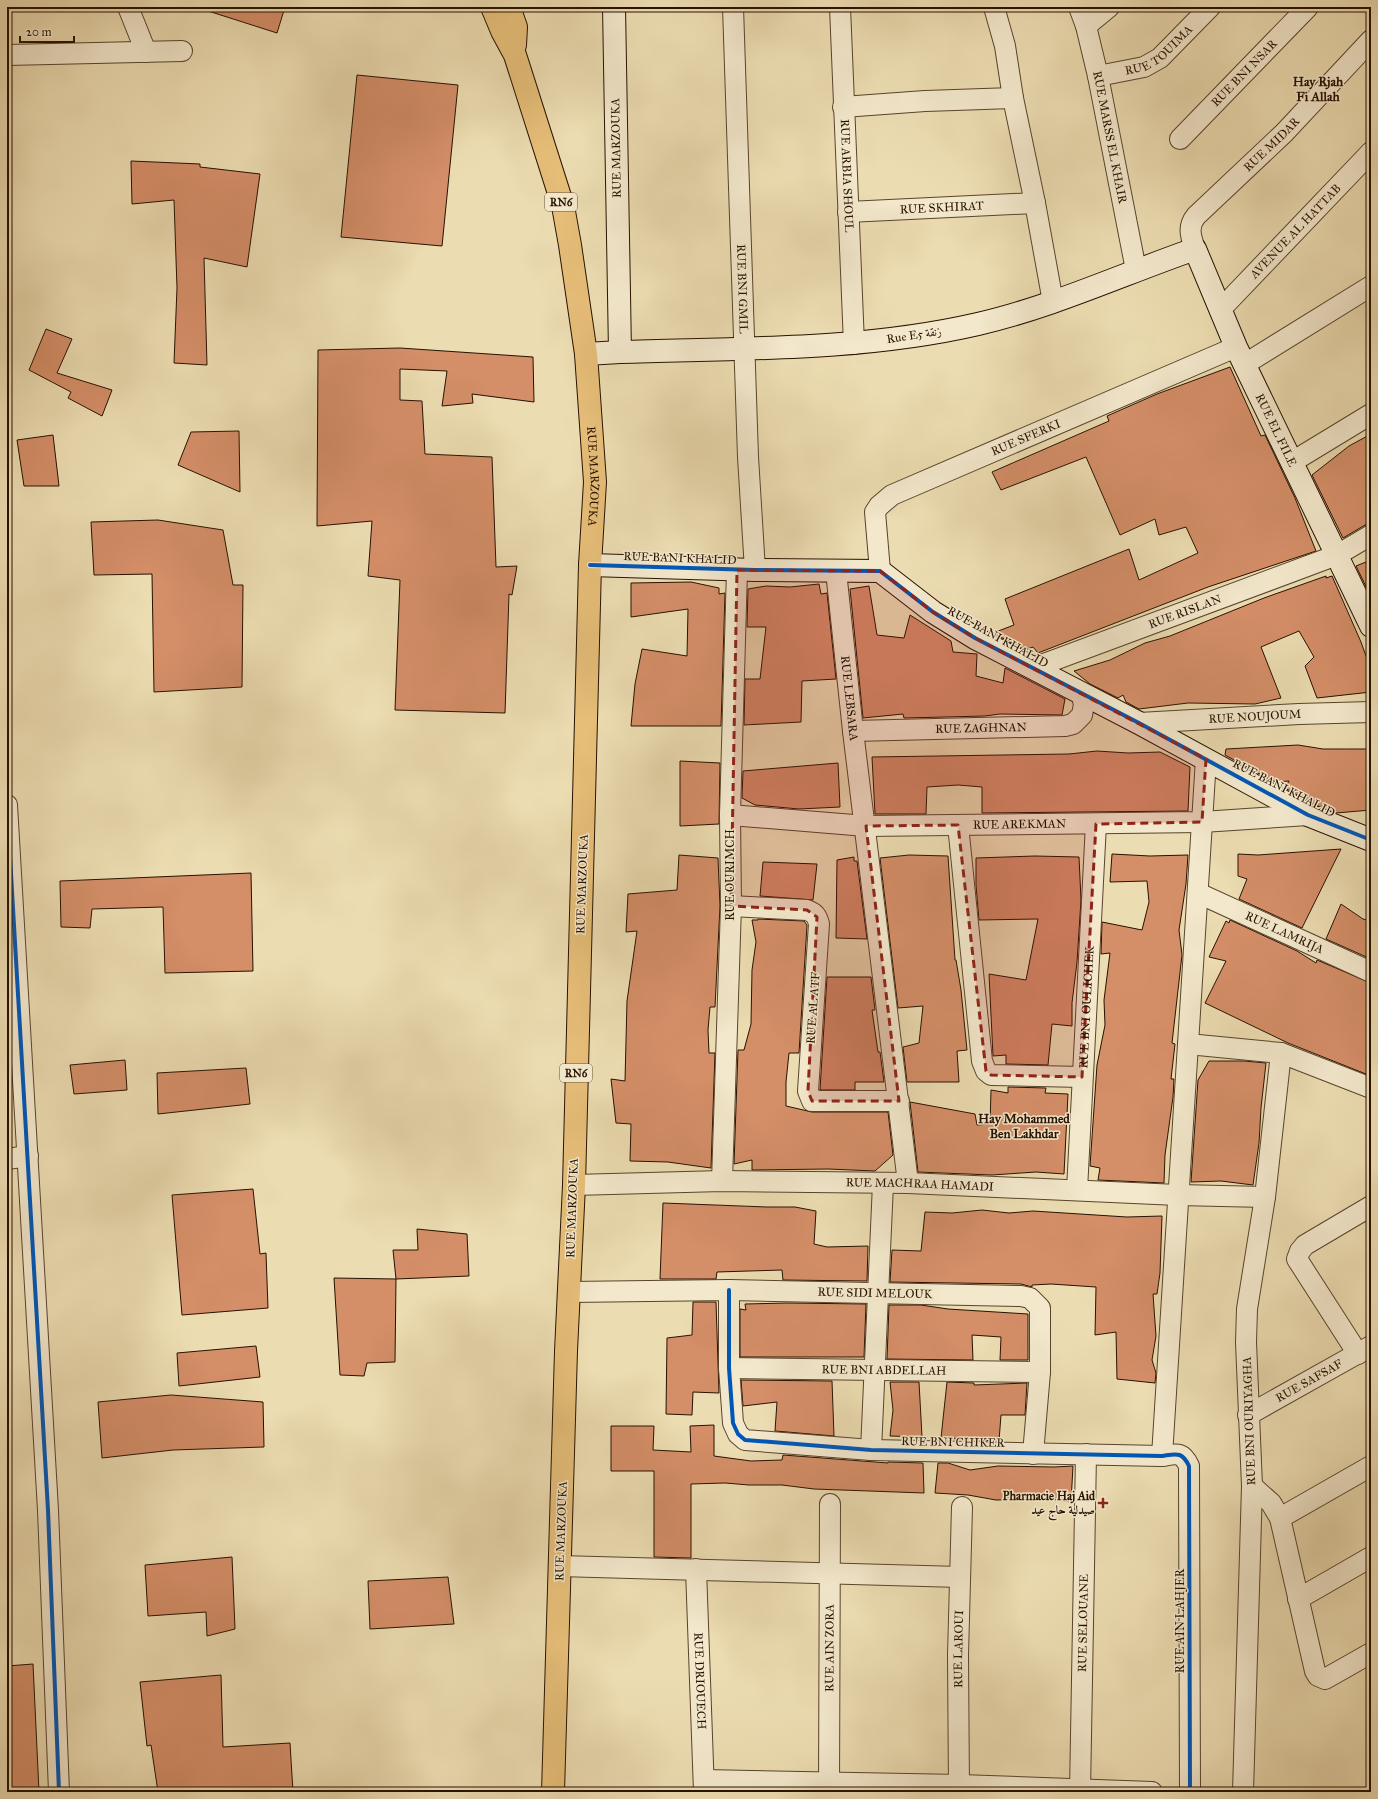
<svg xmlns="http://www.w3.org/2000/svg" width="1378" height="1799" viewBox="0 0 1378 1799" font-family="'IM FELL Great Primer',Amiri,serif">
	<rect width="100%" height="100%" fill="#ecdcb1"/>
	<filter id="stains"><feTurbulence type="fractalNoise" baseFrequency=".005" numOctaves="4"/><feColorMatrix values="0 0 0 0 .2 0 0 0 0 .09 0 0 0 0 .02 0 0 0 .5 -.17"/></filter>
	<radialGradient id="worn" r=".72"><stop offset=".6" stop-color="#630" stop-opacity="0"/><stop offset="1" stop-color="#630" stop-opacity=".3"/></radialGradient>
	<path fill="#d48e68" stroke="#271100" d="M206,7h79l-8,26 -72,-23z
		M357,75l101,10 -16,161 -101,-9z
		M131,161l69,3v3l60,7 -13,93 -43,-9 3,107 -33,-2 3,-75 -3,-88 -42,4z
		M46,329l26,10 -15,34 55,17 -10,26 -34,-18 3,-6 -42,-22z
		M400,348l133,9 1,45 -62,-8 1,9 -31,3 5,-35 -47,-2v31l22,1 3,53 67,3 4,110 21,-1 -5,29 -3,-1 -4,119 -110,-3 5,-130 -32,-4 4,-55 -55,5 1,-176z
		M1230,367l31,69 4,-1 30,63 21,53 -108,36 -170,66 -5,-6 -8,3 -32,-17 21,-8 -9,-26 124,-50 10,31 59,-27 -12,-26 -27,8 -4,-16 -35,16 -34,-78 -85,33 -9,-18 117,-51 -2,-5 50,-22z
		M239,431l1,61 -62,-27 13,-33z
		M1371,434v90l-6,1 -22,13 -31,-63 37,-29z
		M53,435l6,51h-35l-7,-46z
		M158,520l65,10 10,55h10l-1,102 -88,5 -2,-118 -58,1 -3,-53z
		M1371,560v37l-15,-31z
		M1326,576v2l6,-2 29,66 10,28v22l-54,6 -12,-32 9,-9 -15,-26 -38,16 20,51 -26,6 -67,-1 -49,6 -13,-7 -3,-7 -5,3 -28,-14 -16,-13 36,-11 35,-17 25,-7 94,-38z
		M691,582l28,6v6l6,-1 -4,133h-90l4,-42 7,-35 45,7 1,-47 -57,8v-34z
		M819,584l2,10 6,-1 9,86 -34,2 -1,41 -57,3 1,-46h15l6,-52h-19l1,-38 18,-3 24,1z
		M869,586l8,49 27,3 6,-23 41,26 2,11 24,2 -1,22 27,7 2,-15 60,31 -3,16 -62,-1 -15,2 -81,2 -1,-4 -40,4 -13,-129z
		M1298,745l25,4h48v61l-35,3 -23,-9 -28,-16 4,-7 -13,1 -9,-4 -42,-23 1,-6z
		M1097,751l31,2 32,-1 30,15 -2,44 -206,2v-26l-24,-2 -31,2 -1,27h-51l-3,-57 197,-3z
		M680,761l40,2 -1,61 -39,2z
		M838,763l2,44 -41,2 -44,-4 -13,-7 1,-27z
		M1341,849l-39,79 -63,-29 8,-20 -9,-3v-22l20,1z
		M1112,854l38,2 38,-1 -2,29 -7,46 3,25 -10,88 3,1 -4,35h3l-1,18 -8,58 -1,28 -66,-3 2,-12 -10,-2 7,-101 8,-40 -1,-25 6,-47 -9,1 1,-32 40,8 7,-28 -2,-21 -37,1z
		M679,855l39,3 2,48 -5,101h-5l-2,23 1,23h6l-4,115 -43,-6 -38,-1 1,-37 -15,-1 -5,-44 14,2 2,-80 10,-70 -11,1 2,-38 49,-4z
		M909,855l39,1 7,104h1l5,30 6,60 -10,1 2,31h-52l-4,-35 16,-4 4,-37 -25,2 -18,-150z
		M1035,856l44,1 2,43 -4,62 -5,41v23l-20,-2 -4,41 -42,-1v-9l-13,1 -4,-82 37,6 12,-61 -59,1 -3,-35v-27z
		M854,857v4h3l10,78 -31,-1 1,-78z
		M763,862l54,2 -4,36 -53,-4z
		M251,873l2,98 -88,2 -2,-66 -71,2 -2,19 -29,-1 -1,-46z
		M1341,904l22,15 8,2v38l-45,-20z
		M758,919l46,2 3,4 -8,128h-10l-3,29v24l26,6h76l5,43 -18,16 -47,-2 -76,1v-10l-18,4 4,-114h6l7,-26 1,-54 4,-28 -4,-22h6z
		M1230,920l67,31 19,12 1,-3 54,23v93l-83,-33 -83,-40 21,-42 -17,-4 17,-36 3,2z
		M827,977h44l4,33h-3l6,42h2l4,30h-29v8h-35z
		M125,1060l2,30 -53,4 -4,-29z
		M1209,1061h35l22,2 -5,45 -2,35 -6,42 -32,-4 -30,1 7,-102z
		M246,1068l4,36 -92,10 -1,-41z
		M1008,1087l38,1 -1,5 23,1 -4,80 -28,-2 -44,3 -74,-3 -8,-70 65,12 2,11 13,-1 1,-34 17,3z
		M253,1189l7,65 6,-1 2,55 -86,7 -10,-120z
		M663,1203l104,4h28l21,4 -2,33 13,3 41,-1 -1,35 -84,-1 -1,-10 -65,2 -1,7h-56z
		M982,1210l27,3 24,-2 94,6 35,-1 -2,57 -3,21h-4l3,42 -4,24 4,13 -1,10 -38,-4 -1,-47 -21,3 1,-48 -45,-3 -19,1v2l-11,-3 -131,-2 2,-32 29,1 4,-39 27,1z
		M417,1229l50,5 2,42 -73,3 -3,-29h25z
		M334,1278l62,1 -1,83 -28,1 -3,13 -24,-1z
		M693,1302h23l3,91 -26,-1 -1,23 -26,-1 1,-76 25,-3z
		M788,1303l78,1 -2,53h-124v-48l6,1 -1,-6z
		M889,1305h32l27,4 80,5v46h-28l1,-23 -29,-2 1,25 -86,-1z
		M256,1346l4,31 -81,9 -2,-33z
		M741,1380l91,1 2,55 -59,-5 2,-29 -34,4z
		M890,1382h29l3,55 -32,-1 3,-26z
		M947,1382l27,1v2l53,-2 -2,32h-24l-2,26 -58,-3z
		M171,1395l92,7 1,45 -91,3 -71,8 -4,-56z
		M714,1425v31l37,5 31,-1 1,-5 105,8v-1l35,1 1,30 -110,-4 -32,-4h-33l-24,-2 -34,1v74l-37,-1v-86h-43v-45h43l-1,24 38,2 -1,-26z
		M938,1463h10l22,7 28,-4 56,1 19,-1 -2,36 -21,-3 -54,1 -28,-5 -33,-2z
		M232,1557l3,72 -28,7 -1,-24 -58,4 -3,-51z
		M448,1577l6,47 -84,5 -2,-48z
		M33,1664l6,128h-32v-126z
		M221,1675l2,72 67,-4 3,49h-135l-7,-47 -4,1 -7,-64z"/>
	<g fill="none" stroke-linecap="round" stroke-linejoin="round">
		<defs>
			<g id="street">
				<path d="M128,7l18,45"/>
				<path id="s1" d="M733,7l15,450 7,113"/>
				<path id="s2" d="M840,7l14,337"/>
				<path d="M994,7l11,39 8,52 22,105 18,99"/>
				<path id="s3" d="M1079,7l7,19 12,50 38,194"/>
				<path d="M1086,26l23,-19"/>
				<path d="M7,55l175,-4"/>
				<path id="s4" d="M1098,76l46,-9 16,-9 50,-51"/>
				<path d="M843,107l82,-6 88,-3"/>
				<path id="s5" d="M1180,139l128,-132"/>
				<path id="s6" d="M848,212l187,-9"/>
				<path id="s7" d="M1195,249c-4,-12 -8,-22 1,-33l88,-83 87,-93"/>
				<path id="s8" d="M1220,310l151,-158"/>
				<path d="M1245,364l126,-78"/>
				<path d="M1292,462l79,-48"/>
				<path id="s9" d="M836,571l17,160 55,452"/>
				<path id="s10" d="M880,571l-5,-59 4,-6 13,-11 344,-148"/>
				<path id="s11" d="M1033,668l304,-113 34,-20"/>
				<path id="s12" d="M1139,723l160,-9 72,-2"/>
				<path id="s13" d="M853,731l212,-5 8,-2 9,-9 2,-11 -3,-11"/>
				<path d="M7,805l41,705 11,282"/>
				<path id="s14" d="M730,815l136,11 336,-4 106,-7"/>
				<path d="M958,825l24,236 4,10 5,4 91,2"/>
				<path id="s15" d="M1198,893l173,79"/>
				<path d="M731,906l76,4c8,3 10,6 12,14l-11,167 4,10h87"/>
				<path d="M1188,1044l93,9 90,35"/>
				<path d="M7,1159l21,-3"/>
				<path d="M722,1181l9,-275 -1,-91 7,-245"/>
				<path id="s16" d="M574,1185l148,-4 186,2 270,12 87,2"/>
				<path id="s17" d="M1077,1190l19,-366"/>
				<path d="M729,1290v78l4,55 5,11 7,6 126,10 291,6c14,-2 20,-5 27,10l1,326"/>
				<path id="s18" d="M569,1292l160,-2 292,6 9,2 10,10v64l-7,82"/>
				<path d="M1358,1354l-61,-95 3,-8 5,-6 66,-39"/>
				<path id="s19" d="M729,1368l311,4"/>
				<path id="s20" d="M1248,1415l123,-69"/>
				<path d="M871,1450l12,-266"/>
				<path d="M1162,1456l44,-697"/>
				<path d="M1252,1486l19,17 9,15 35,153 3,5 7,3 46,-26"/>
				<path d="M1280,1518l91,-52"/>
				<path d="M559,1566l401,11"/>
				<path id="s21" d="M696,1569l8,223"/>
				<path d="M1298,1599l73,-42"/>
				<path d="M704,1780l256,5 192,7"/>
				<path id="s22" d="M829,1792l1,-288"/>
				<path id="s23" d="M959,1792l-1,-137 4,-148"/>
				<path id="s24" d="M1080,1792l6,-338"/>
				<path d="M1243,1792l9,-306 -6,-144 1,-33 18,-112 16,-144"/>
			</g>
			<g id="secondary">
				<path id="s25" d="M620,352c119,-4 241,-1 358,-28 74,-17 145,-50 217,-75l41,98 135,279"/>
				<path d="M586,354l34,-2 -6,-345"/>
				<path d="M590,565l165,5 125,1 53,41 42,26 164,85 169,92 63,25"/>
			</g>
			<g id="primary">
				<path id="s26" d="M492,7l10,24 13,24 48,151 7,39 16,109 9,128 -5,83 -16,620 -8,166 -13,441"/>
				<path d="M509,7l7,20 -1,18"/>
			</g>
		</defs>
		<use href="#street" stroke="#58442c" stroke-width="22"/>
		<use href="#secondary" stroke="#271100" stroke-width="24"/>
		<use href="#primary" stroke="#271100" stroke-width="24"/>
		<use href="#street" stroke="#f3e8cc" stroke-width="20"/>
		<use href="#secondary" stroke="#f3e8cc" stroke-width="22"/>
		<use href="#primary" stroke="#e6be78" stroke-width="22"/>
		<defs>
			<path id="cycleway" d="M590,565l165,5 125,1 53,41 42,26 164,85 169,92 63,25
				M7,805l41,705 11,282
				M729,1290v78l4,55 5,11 7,6 126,10 291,6c14,-2 20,-5 27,10l1,326"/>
		</defs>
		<use href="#cycleway" stroke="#f3e8cc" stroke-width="6"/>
		<use href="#cycleway" stroke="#0057b8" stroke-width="4"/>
	</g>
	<path fill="#8f2418" fill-opacity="0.2" stroke="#8f2418" stroke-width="3" stroke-dasharray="8 5" stroke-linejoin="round" d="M737,570l143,1 53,41 42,26 231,121 -4,63 -106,2 -14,253 -91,-2 -5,-4 -28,-246 -92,1 33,275h-87l-4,-10 9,-174 -10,-7 -76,-4z"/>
	<path fill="#8f2418" stroke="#f3e8cc" stroke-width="1.5" d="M1101 1497h4v4h4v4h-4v4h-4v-4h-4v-4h4z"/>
	<g text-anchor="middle" stroke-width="3" stroke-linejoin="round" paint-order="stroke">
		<g fill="#f3e8cc" stroke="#64523d" stroke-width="1">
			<rect x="545" y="193" width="32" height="18" rx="3"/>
			<rect x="560" y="1064" width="32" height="18" rx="3"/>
		</g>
		<g font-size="11" font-weight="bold" fill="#271100">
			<text x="561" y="206">RN6</text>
			<text x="576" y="1077">RN6</text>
		</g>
		<g font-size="12" fill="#271100" stroke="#f3e8cc">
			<text dy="4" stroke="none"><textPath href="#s4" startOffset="68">RUE TOUIMA</textPath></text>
			<text dy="4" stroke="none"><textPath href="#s5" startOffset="92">RUE BNI NSAR</textPath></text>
			<text dy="4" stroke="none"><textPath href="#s3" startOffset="134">RUE MARSS EL KHAIR</textPath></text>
			<text dy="4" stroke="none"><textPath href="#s7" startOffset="139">RUE MIDAR</textPath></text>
			<text transform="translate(616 148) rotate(-91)" y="4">RUE MARZOUKA</text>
			<text dy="4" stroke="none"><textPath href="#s2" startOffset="169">RUE ARBIA SHOUL</textPath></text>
			<text dy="4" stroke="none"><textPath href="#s6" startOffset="94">RUE SKHIRAT</textPath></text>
			<text dy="4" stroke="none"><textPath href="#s8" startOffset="109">AVENUE AL HATTAB</textPath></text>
			<text dy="4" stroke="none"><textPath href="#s1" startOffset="282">RUE BNI GMIL</textPath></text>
			<text transform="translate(914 335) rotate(-9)" y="4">Rue E5 زنقة</text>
			<text dy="4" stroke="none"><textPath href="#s25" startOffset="788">RUE EL FILE</textPath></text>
			<text dy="4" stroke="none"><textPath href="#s10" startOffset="229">RUE SFERKI</textPath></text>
			<text dy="4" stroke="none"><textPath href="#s26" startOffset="484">RUE MARZOUKA</textPath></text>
			<text transform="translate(680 558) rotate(2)" y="4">RUE BANI KHALID</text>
			<text dy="4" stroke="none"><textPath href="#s11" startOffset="162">RUE RISLAN</textPath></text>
			<text transform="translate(998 637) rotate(29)" y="4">RUE BANI KHALID</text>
			<text dy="4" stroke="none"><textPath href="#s9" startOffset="128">RUE LEBSARA</textPath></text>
			<text dy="4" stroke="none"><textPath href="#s12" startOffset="116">RUE NOUJOUM</textPath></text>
			<text dy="4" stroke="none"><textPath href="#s13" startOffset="128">RUE ZAGHNAN</textPath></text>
			<text transform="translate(1284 788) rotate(27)" y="4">RUE BANI KHALID</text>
			<text dy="4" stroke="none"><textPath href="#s14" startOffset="290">RUE AREKMAN</textPath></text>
			<text transform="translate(730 875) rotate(-90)" y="4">RUE OURIMCH</text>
			<text transform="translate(582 884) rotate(-88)" y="4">RUE MARZOUKA</text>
			<text dy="4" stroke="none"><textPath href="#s15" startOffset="95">RUE LAMRIJA</textPath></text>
			<text dy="4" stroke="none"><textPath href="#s17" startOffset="183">RUE BNI OULICHEK</textPath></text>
			<text transform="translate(813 1008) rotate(-86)" y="4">RUE AL ATF</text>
			<text dy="4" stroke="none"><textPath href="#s16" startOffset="346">RUE MACHRAA HAMADI</textPath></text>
			<text transform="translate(572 1208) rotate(-88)" y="4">RUE MARZOUKA</text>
			<text dy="4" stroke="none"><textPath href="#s18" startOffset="306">RUE SIDI MELOUK</textPath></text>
			<text dy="4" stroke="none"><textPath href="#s19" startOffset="155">RUE BNI ABDELLAH</textPath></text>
			<text dy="4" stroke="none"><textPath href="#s20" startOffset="70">RUE SAFSAF</textPath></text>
			<text transform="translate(1249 1421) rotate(-92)" y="4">RUE BNI OURIYAGHA</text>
			<text transform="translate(953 1442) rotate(1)" y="4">RUE BNI CHIKER</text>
			<text transform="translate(561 1531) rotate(-88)" y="4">RUE MARZOUKA</text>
			<text transform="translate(1180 1621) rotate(-90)" y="4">RUE AIN LAHJER</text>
			<text dy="4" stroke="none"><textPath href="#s24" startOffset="169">RUE SELOUANE</textPath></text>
			<text dy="4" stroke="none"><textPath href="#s22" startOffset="144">RUE AIN ZORA</textPath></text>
			<text dy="4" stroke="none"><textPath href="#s23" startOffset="143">RUE LAROUI</textPath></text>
			<text dy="4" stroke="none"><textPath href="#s21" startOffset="112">RUE DRIOUECH</textPath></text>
		</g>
		<g font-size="12" font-weight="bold" fill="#271100" stroke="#f3e8cc" text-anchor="end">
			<text x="1095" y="1500">Pharmacie Haj Aid<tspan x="1095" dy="14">صيدلية حاج عيد</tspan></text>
		</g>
		<g font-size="13" font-weight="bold" fill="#271100" stroke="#f3e8cc">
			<text x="1318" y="86">Hay Rjah<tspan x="1318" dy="15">Fi Allah</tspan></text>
			<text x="1024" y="1123">Hay Mohammed<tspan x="1024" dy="15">Ben Lakhdar</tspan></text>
		</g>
	</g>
	<rect width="1378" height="1799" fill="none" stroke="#ecdcb1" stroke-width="24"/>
	<rect x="8" y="8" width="1362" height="1783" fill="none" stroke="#271100" stroke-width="2"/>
	<rect x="12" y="12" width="1354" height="1775" fill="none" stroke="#271100"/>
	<path d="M20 36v6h54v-6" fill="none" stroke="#271100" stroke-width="2"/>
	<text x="26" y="36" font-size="12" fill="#271100" stroke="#f3e8cc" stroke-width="3" paint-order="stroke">20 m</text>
	<rect width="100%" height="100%" filter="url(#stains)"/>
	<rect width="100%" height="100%" fill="url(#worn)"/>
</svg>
